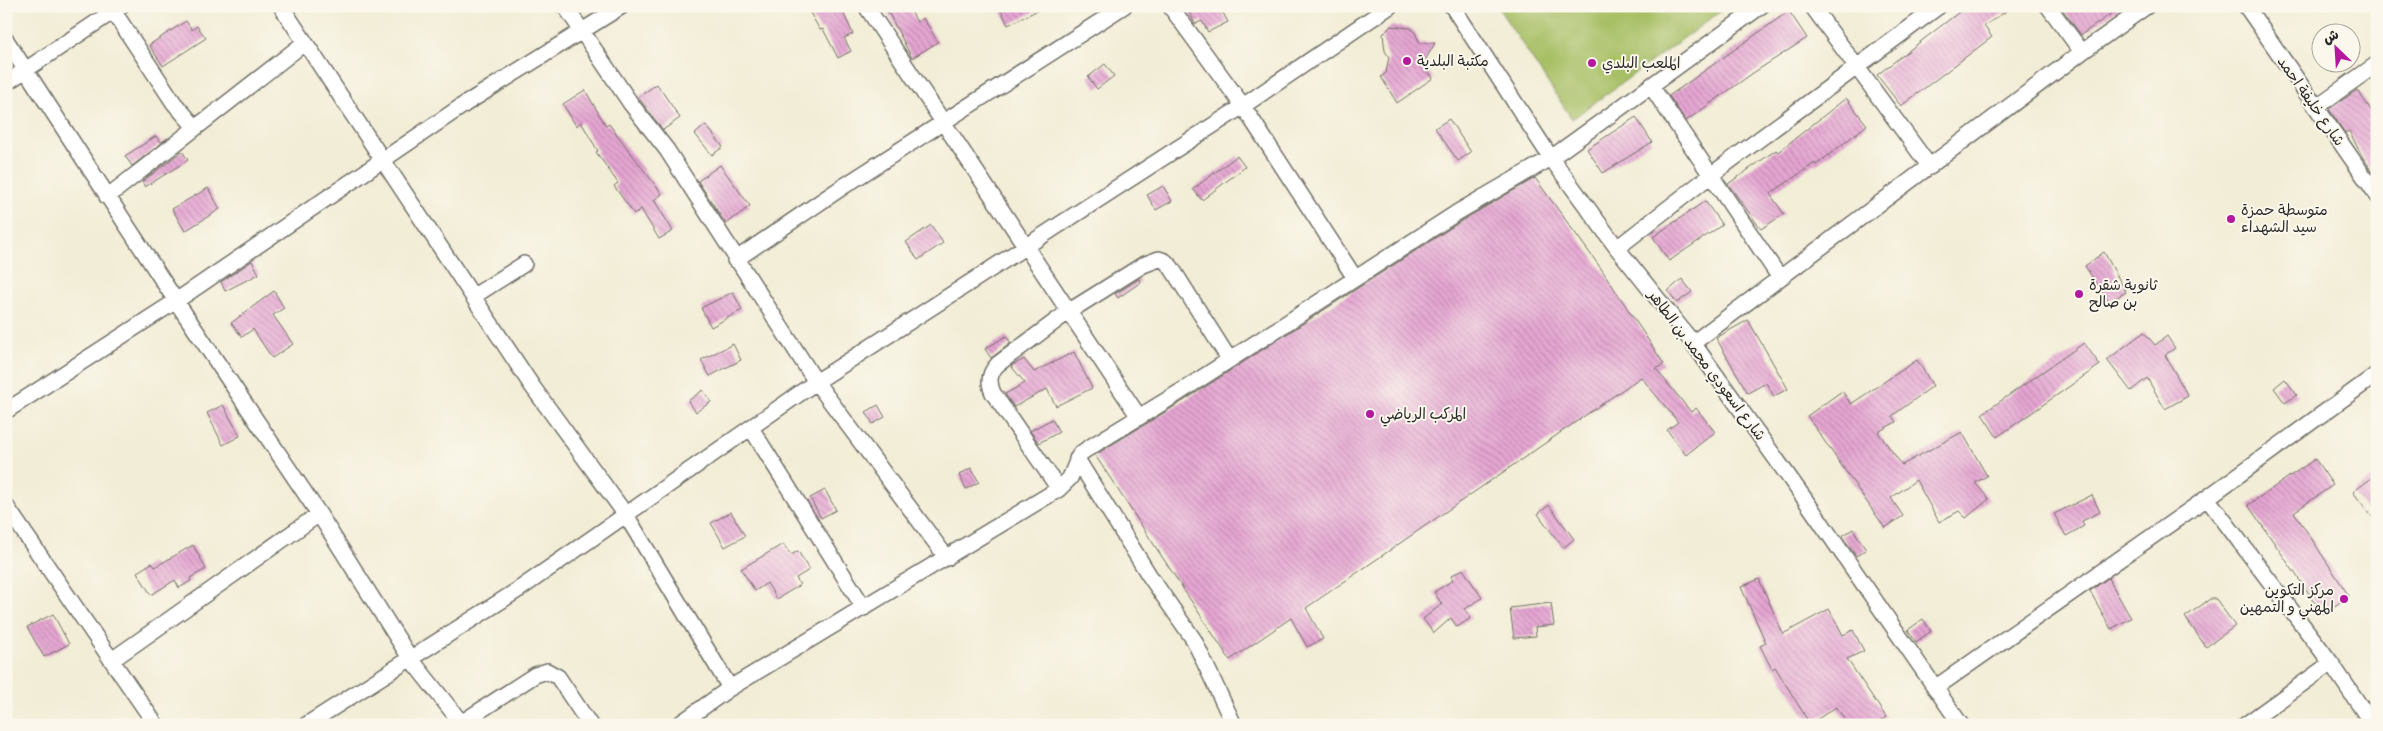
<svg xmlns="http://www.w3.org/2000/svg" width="2383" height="731" viewBox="0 0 2383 731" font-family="'Gochi Hand','Playpen Sans Arabic',sans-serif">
	<defs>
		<pattern id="building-back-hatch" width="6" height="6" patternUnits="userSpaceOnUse" patternTransform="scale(1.25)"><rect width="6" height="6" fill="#e6a6d3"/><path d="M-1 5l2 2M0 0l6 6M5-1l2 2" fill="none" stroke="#bb87ab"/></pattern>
	</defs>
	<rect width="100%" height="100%" fill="#fbf7ec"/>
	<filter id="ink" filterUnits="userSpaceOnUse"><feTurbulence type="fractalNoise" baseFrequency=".02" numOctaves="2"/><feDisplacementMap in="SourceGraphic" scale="10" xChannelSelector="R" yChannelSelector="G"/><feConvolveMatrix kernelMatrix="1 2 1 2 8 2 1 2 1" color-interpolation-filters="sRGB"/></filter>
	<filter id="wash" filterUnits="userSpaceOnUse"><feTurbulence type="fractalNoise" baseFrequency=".0096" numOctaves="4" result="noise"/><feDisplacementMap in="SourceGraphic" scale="20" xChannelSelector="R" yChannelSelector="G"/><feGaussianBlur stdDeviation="1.12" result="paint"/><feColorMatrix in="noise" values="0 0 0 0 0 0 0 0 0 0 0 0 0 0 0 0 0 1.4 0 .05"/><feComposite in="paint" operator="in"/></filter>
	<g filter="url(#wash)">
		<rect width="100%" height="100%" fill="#f2edd6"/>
		<path fill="#a7bf65" stroke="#697548" d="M1497,6h231l-156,113z"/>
		<g id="blocks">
			<path fill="url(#building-back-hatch)" d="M818,6h22l13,28 -9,4 7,13 -13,7 -15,-29 -3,1 -11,-19z
				M885,6h23l9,16 6,-4 15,24 -26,16z
				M999,6h47l-38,19z
				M1195,6h36l-9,5 6,11 -20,10 -6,-11 -7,3 -6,-12 7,-4z
				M1967,6h47l-30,20 8,11 -91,69 -24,-31z
				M2060,6h62l-41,29z
				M1789,11l18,27 -54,35 -67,48 -17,-25z
				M186,21l6,9 5,-4 9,12 -43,28 -14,-21z
				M1391,26l19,2 4,3 6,12h15l-12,21 10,14 -36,25 -16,-26 5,-4 3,-16 -4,-6 -2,-17z
				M1105,64l9,12 -17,13 -9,-12z
				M657,84l23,34 -17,12 -25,-33z
				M585,90l21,36 3,-2 53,70 -8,6 19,31 -14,8 -18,-30 -7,5 -20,-28 4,-3 -22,-31 2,-1 -17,-29 -5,4 -13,-22z
				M2357,90l20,28v60l-15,-22 -13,-25 -4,2 -16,-24z
				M1846,98l21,27 -51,40 -1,-2 -45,31 14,20 -23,15 -33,-45 48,-34 2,2z
				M1636,117l16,25 -49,31 -16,-24z
				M1449,119l22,33 -13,9 -23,-33z
				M706,125l17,22 -11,8 -17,-21z
				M156,136l5,6 7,-4 -36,28 -7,-10z
				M182,151l6,9 -43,27 -3,-5z
				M1237,156l8,11 -43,33 -9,-11z
				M720,165l30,41 -24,18 -28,-43z
				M1535,178l65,89 64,97 -8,5 35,43 5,-4 19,24 -29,23 -19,-25 11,-8 -37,-45 -335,231 17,31 -16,8 -16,-29 -61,42 -135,-205 90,-55 278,-180z
				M1163,186l9,15 -16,9 -9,-15z
				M208,188l12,21 -35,22 -13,-22z
				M1705,201l17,24 -53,36 -16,-24z
				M931,225l12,18 -25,17 -12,-18z
				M2104,252l22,40 -17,10 -24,-36z
				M252,261l7,13 -34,17 -4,-9z
				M1139,279l2,3 -23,16 -3,-4z
				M1682,279l10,13 -15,11 -9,-12z
				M274,291l10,17 -11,7 20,29 -21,14 -19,-29 -11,8 -11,-14z
				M733,292l9,18 -31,17 -10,-19z
				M1748,320l40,69 -14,7 -8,-13 -18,10 -32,-55z
				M2144,332l11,13 12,-9 8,12 -10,7 23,41 -23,13 -18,-31 -16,13 -24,-31z
				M1006,336l5,7 -20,15 -6,-9z
				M2084,343l16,22 -103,72 -15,-23z
				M733,344l8,16 -31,16 -9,-16z
				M1074,352l18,36 -36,18 -9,-17 -33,18 -9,-13 20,-11 -14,-17 13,-7 10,13z
				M1917,360l16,26 -41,30 4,6 -18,10 24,33 60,-33 25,44 -12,7 14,16 -23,19 -7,-7 -20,11 -23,-42 -25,18 12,18 -18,12 -78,-112 35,-25 9,13z
				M2285,379l12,16 -12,8 -11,-15z
				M703,390l8,12 -15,10 -8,-11z
				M223,405l17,31 -17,9 -16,-32z
				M878,405l7,12 -12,7 -7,-12z
				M1052,419l7,13 -20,11 -9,-12z
				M2315,459l18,26 -39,27 55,84 -26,18 -75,-109z
				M971,468l8,14 -13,7 -7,-14z
				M2377,474v49l-24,-31z
				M825,490l11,20 -15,8 -11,-20z
				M2092,495l8,17 -18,9 2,5 -18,10 -12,-22z
				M1549,505l25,34 -11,9 -25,-34z
				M731,512l14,24 -20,11 -14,-24z
				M1853,529l13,21 -10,6 -14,-20z
				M783,544l8,11 7,-4 11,19 -13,8 4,7 -23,14 -10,-16 -12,8 -14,-22z
				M193,545l13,24 -16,9 1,3 -12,7 -4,-8 -24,15 -14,-23 15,-9 3,4z
				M1463,569l19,29 -17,11 6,9 -14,9 -6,-9 -17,15 -11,-14 19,-15 -8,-12 19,-12 -2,-4z
				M2108,578l23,40 -20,11 -21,-38z
				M1759,579l24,55 46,-25 14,26 10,-5 11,21 -17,8 39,58 -10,8h-27l-13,-18 -26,17 -35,-57 -3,2 -12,-23 6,-3 -25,-56z
				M2210,599h6l19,27 -29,21 -21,-30z
				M1551,603l3,22 -19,2 1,9 -22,2 -4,-30z
				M53,614l16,30 -25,13 -17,-30z
				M1923,619l8,12 -15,11 -8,-12z"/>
		</g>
	</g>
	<g filter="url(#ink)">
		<use href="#blocks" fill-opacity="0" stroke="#716f67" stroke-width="1"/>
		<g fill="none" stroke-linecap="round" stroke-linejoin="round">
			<defs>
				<path id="street" d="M110,6l64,97 21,24
					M281,6l251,380 94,129 104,173
					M565,6l66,98 36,46 149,232 131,176
					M866,6l273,411
					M1170,6l73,100 112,172
					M1452,6l99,152 66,90 76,95 111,155 157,227
					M1812,6l118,161
					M2048,6l34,46
					M2246,6l131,189
					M6,40l170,261 143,213 91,144 53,67
					M6,83l115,-77
					M1651,86l129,192
					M2316,107l61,-43
					M107,197l196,-153
					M1617,248l94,-73 228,-169
					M735,260l106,-72 283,-182
					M474,296l50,-32
					M1693,343l389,-291 65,-46
					M6,411l170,-110 289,-197 157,-98
					M751,428l113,180
					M1077,459l72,116 45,65 40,85
					M1059,489l-66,-96c-5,-11 -4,-20 5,-29l70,-52 75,-47 16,-6 6,2 6,6 58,92
					M2207,498l124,165 42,62
					M6,506l150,219
					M112,660l207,-146
					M1935,688l272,-190 170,-124
					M461,723l74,-48 12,-4 11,6 32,48
					M306,725l212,-135 298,-208 427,-276 147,-100
					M678,725l52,-37 329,-199 11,-11 10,-24 7,-5 93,-57 278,-180 93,-54 210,-152
					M2245,725l86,-62"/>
			</defs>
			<use href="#street" stroke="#716f67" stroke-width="18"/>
			<use href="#street" stroke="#fff" stroke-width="15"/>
		</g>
	</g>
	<g fill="#b5179e" stroke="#fbf7ec" stroke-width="2">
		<circle cx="1407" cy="61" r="5"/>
		<circle cx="1592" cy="63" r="5"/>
		<circle cx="2231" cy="219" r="5"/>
		<circle cx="2079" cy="294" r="5"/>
		<circle cx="1370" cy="414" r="5"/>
		<circle cx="2344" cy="599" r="5"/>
	</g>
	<g text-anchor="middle" stroke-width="4" stroke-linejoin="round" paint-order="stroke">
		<g font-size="15" fill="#2b2b2b" stroke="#fbf7ec" text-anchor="start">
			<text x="1417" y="66">مكتبة البلدية</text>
			<text x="1602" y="68">الملعب البلدي</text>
			<text x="2241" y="215">متوسطة حمزة<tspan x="2241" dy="17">سيد الشهداء</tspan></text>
			<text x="2089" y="290">ثانوية شقرة<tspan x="2089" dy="17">بن صالح</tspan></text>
			<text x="1380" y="419">المركب الرياضي</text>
			<text x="2334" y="595" text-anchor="end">مركز التكوين<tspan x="2334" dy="17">المهني و التمهين</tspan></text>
		</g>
		<g font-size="15" fill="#2b2b2b" stroke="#fbf7ec">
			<text transform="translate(2311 101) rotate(55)" y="5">شارع خليفة احمد</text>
			<text transform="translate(1707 365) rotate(53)" y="5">شارع اسعودي محمد بن الطاهر</text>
		</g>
	</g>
	<rect width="2383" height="731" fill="none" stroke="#fbf7ec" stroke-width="25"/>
	<g transform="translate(2336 48) rotate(335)"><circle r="24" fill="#fbf7ec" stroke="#a8a59f"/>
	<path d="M0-4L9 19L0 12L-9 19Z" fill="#b5179e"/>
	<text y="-8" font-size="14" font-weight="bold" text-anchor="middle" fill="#2b2b2b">ش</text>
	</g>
</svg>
